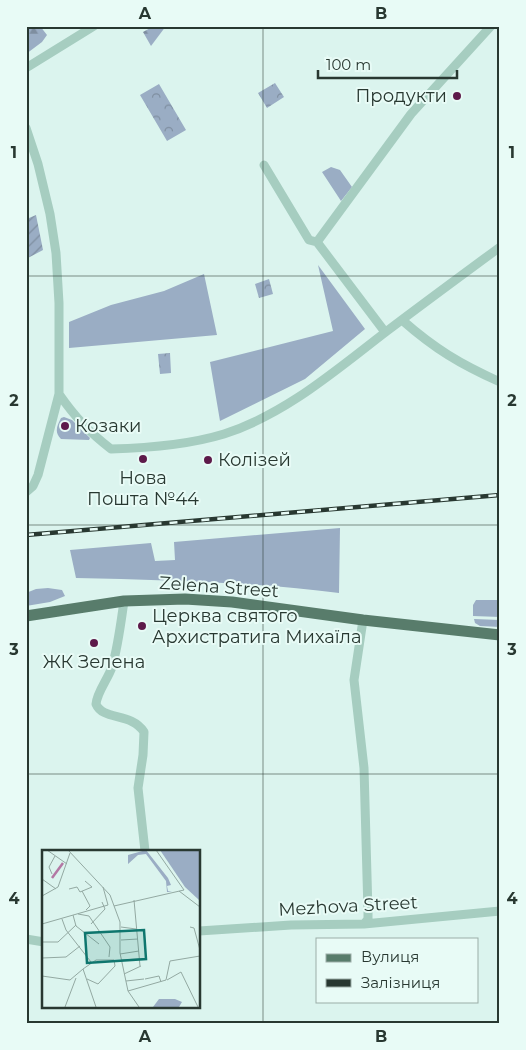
<svg xmlns="http://www.w3.org/2000/svg" width="526" height="1050" viewBox="0 0 526 1050" font-family="Montserrat,sans-serif">
	<defs>
		<pattern id="forest-firs" width="22" height="20" patternUnits="userSpaceOnUse" patternTransform="scale(1.25)"><rect width="22" height="20" fill="#9aadc4"/><path d="M5 1l3.5 6h-7zM16 11l3.5 6h-7z" fill="#7e8ea0"/></pattern>
		<pattern id="park-crowns" width="20" height="18" patternUnits="userSpaceOnUse" patternTransform="scale(1.25)"><rect width="20" height="18" fill="#9aadc4"/><path d="M2 6a3 3 0 1 1 6 0M12 15a3 3 0 1 1 6 0" fill="none" stroke="#7e8ea0"/></pattern>
		<pattern id="garden-furrows" width="10" height="10" patternUnits="userSpaceOnUse" patternTransform="scale(1.25)"><rect width="10" height="10" fill="#9aadc4"/><path d="M-1 1l2-2M0 10L10 0M9 11l2-2" fill="none" stroke="#7e8ea0"/></pattern>
	</defs>
	<rect width="100%" height="100%" fill="#dbf4ee"/>
	<path fill="#9aadc4" d="M331,167l9,3 12,17 -11,14 -19,-29z
		M318,265l47,64 -60,50 -85,42 -10,-59 123,-31z
		M204,274l13,61 -148,13v-26l42,-17 53,-14z
		M64,417l8,3 18,18 -1,2 -28,-1c-7,-7 -4,-13 0,-21z
		M340,528l-1,65c-87,-11 -175,-13 -263,-15l-6,-28 81,-7 4,18 20,-1 -1,-18z
		M48,588l14,2 3,6 -15,6 -24,4v-13l10,-4z
		M476,600h24v17l-27,-1v-11z
		M474,619l26,1v7l-20,-1 -5,-3z"/>
	<path fill="url(#forest-firs)" d="M26,26h14l7,9 -5,7 -16,12z
		M154,26h12l-15,20 -8,-14z"/>
	<path fill="url(#park-crowns)" d="M275,83l9,14 -17,11 -9,-15z
		M159,84l27,46 -19,11 -27,-46z
		M269,279l4,15 -14,4 -4,-14z
		M170,353l1,20 -11,1 -2,-20z"/>
	<path fill="url(#garden-furrows)" d="M36,215l7,35 -17,9v-37l3,-4z"/>
	<g fill="none" stroke-linecap="round" stroke-linejoin="round">
		<path stroke="#a6cdc0" stroke-width="9" d="M26,68l68,-42
			M26,128l12,36 12,50 6,39 3,50v91l-21,81 -5,11 -7,6
			M264,165l45,75 8,2 68,90
			M317,242l94,-128 80,-88
			M402,320c33,29 58,44 98,62
			M59,394c16,23 30,38 52,55 38,-1 77,-4 113,-15 62,-20 112,-64 163,-103 37,-28 75,-56 113,-84
			M124,601c-3,21 -6,46 -12,66 -4,12 -15,25 -16,37 7,17 35,8 48,28l-1,23 -5,33 7,63
			M363,620l-9,60 10,88 4,144v7l-4,5
			M199,931l92,-6 73,-1 136,-13
			M26,939l18,3"/>
		<path stroke="#587c6b" stroke-width="11" d="M26,616l98,-15 61,-2 47,3 131,18 137,15"/>
		<defs>
			<path id="rail" d="M26,535l474,-40"/>
		</defs>
		<use href="#rail" stroke="#283831" stroke-width="4.5"/>
		<use href="#rail" stroke="#e8fbf6" stroke-width="2.5" stroke-dasharray="8" stroke-linecap="butt"/>
	</g>
	<path fill="none" stroke="#283831" stroke-width="1" stroke-opacity="0.55" d="M263,26v998M26,276h474M26,525h474M26,774h474"/>
	<g fill="#5d1a4a" stroke="#e8fbf6" stroke-width="2">
		<circle cx="457" cy="96" r="5"/>
		<circle cx="65" cy="426" r="5"/>
		<circle cx="143" cy="459" r="5"/>
		<circle cx="208" cy="460" r="5"/>
		<circle cx="142" cy="626" r="5"/>
		<circle cx="94" cy="643" r="5"/>
	</g>
	<g text-anchor="middle" stroke-width="4" stroke-linejoin="round" paint-order="stroke">
		<g font-size="18" fill="#283831" stroke="#e8fbf6" text-anchor="start">
			<text x="447" y="102" text-anchor="end">Продукти</text>
			<text x="75" y="432">Козаки</text>
			<text x="218" y="466">Колізей</text>
			<text x="143" y="484" text-anchor="middle">Нова<tspan x="143" dy="21">Пошта №44</tspan></text>
			<text x="152" y="622">Церква святого<tspan x="152" dy="21">Архистратига Михаїла</tspan></text>
			<text x="94" y="668" text-anchor="middle">ЖК Зелена</text>
		</g>
		<g font-size="18" fill="#283831" stroke="#e8fbf6">
			<text transform="translate(219 587) rotate(4)" y="6">Zelena Street</text>
			<text transform="translate(348 906) rotate(-3)" y="6">Mezhova Street</text>
		</g>
	</g>
	<g transform="translate(42 850)">
		<rect width="158" height="158" fill="#dbf4ee"/>
		<path d="M104,0l22,28 3,7 -4,1 1,5 4,1h-5l-1,-11 -20,-27 -8,1 -10,9v-9z" fill="#9aadc4"/>
		<path d="M118,0h39v50l-14,-13z" fill="#9aadc4"/>
		<path d="M117,149h16l7,3 -3,5h-26z" fill="#9aadc4"/>
		<path fill="none" stroke="#b378a4" stroke-width="2.5" d="M10,28l11,-15"/>
		<path fill="none" stroke="#93a9a2" stroke-width="1" d="M5,0l20,14M26,0l42,45 10,27v31l8,38 11,16M10,24l-3,-7 6,-11M0,29l14,10M27,39l8,-2 3,5 12,-5 -7,-6M40,41l8,15 -4,4M137,41l21,16M0,46l16,-9 12,-34M92,50l6,66M72,56l70,-16 -28,-40M36,64l11,2 21,31 -1,10M31,65l3,11 23,18M20,69l4,11 25,32M0,74l66,-19 -5,-18M49,74l14,-15 -3,-7M79,77l15,2M148,77l4,1 6,22M79,90l17,-1M0,92h16l18,-17M78,104l19,-3M0,108l24,-1 14,-11M79,110l18,-1M41,119l13,-9h18l1,6 -17,18 -11,-5M41,119l13,38M82,124l17,-8M0,126l28,4 13,-11M103,129l14,-3 2,6M125,130l14,-8 17,35M84,131l18,-2M86,141l38,-11 4,-19 30,-5M23,157l11,-29"/>
		<path fill="#0f766e" fill-opacity="0.15" stroke="#0f766e" stroke-width="2.5" d="M102,80l2,29 -59,4 -2,-30z"/>
		<rect width="158" height="158" fill="none" stroke="#283831" stroke-width="2.5"/>
	</g>
	<rect width="526" height="1050" fill="none" stroke="#e8fbf6" stroke-width="55"/>
	<rect x="316" y="938" width="162" height="65" fill="#e8fbf6" stroke="#9bada7"/>
	<rect x="326" y="954" width="25" height="8" fill="#587c6b" stroke="#9bada7"/>
	<text x="361" y="962" font-size="15" fill="#283831">Вулиця</text>
	<rect x="326" y="979" width="25" height="8" fill="#283831" stroke="#9bada7"/>
	<text x="361" y="988" font-size="15" fill="#283831">Залізниця</text>
	<path d="M318 70v8h139v-8" fill="none" stroke="#283831" stroke-width="2.5"/>
	<text x="326" y="70" font-size="15" fill="#283831" stroke="#e8fbf6" stroke-width="4" paint-order="stroke">100 m</text>
	<rect x="28" y="28" width="470" height="994" fill="none" stroke="#283831" stroke-width="2"/>
	<g font-size="16" text-anchor="middle" font-weight="bold" fill="#283831">
		<text x="145" y="19">A</text>
		<text x="381" y="19">B</text>
		<text x="14" y="158">1</text>
		<text x="512" y="158">1</text>
		<text x="14" y="406">2</text>
		<text x="512" y="406">2</text>
		<text x="14" y="655">3</text>
		<text x="512" y="655">3</text>
		<text x="14" y="904">4</text>
		<text x="512" y="904">4</text>
		<text x="145" y="1042">A</text>
		<text x="381" y="1042">B</text>
	</g>
</svg>
